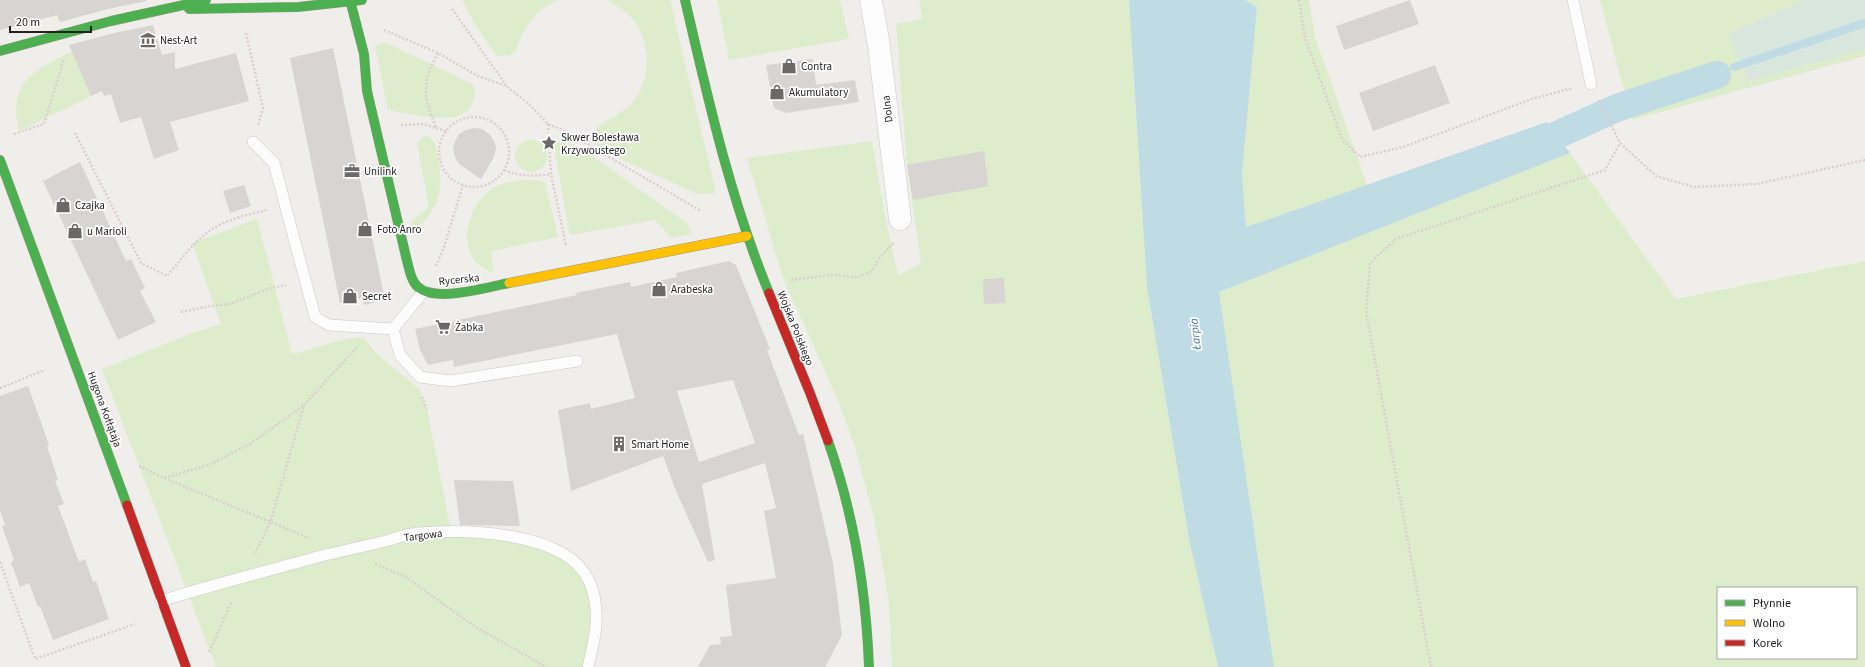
<svg xmlns="http://www.w3.org/2000/svg" width="1865" height="667" viewBox="0 0 1865 667" font-family="'Source Sans 3',sans-serif">
	<rect width="100%" height="100%" fill="#f0eeeb"/>
	<path fill="#ddeccb" fill-rule="evenodd" d="M462,0h96c-20,9 -28,19 -38,39 -2,4 -3,11 -6,14 -5,5 -12,0 -17,4l-21,-31z
		M607,0h63l46,193 -18,1 -71,-32 -37,-20c3,-19 24,-23 37,-34 22,-20 25,-55 12,-80 -7,-13 -20,-21 -32,-28z
		M717,0h123l9,39 -120,21z
		M919,0h210l18,287 42,252 29,128h-326l-3,-63 -7,-43 -8,-43 -19,-71 -17,-47 -55,-122 -36,-120 125,-17 13,76 13,58 23,-11 -14,-99 -11,-141 26,-5z
		M1245,0h64l6,37 52,148 -121,42 -4,-53 15,-167z
		M1600,0h265v56l-233,64z
		M382,42l5,1 79,38 8,5c6,49 -59,28 -86,24l-13,-64z
		M72,51l19,45 -72,35c-12,-49 15,-60 53,-80z
		M428,136c8,5 8,13 10,21 6,35 1,51 -25,76l-2,-12 18,-14 -12,-63 4,-6z
		M562,138l27,16 98,69 4,11 -20,4 -16,-18 -85,15 -17,-92 4,-4z
		M515 156a16 16 0 1 1 32 0a16 16 0 1 1-32 0Z
		M1570,153l106,146 189,-38v406h-591l-55,-375zM1718,588h138v70h-138z
		M522,180h13l10,2 13,55 -66,14 1,22c-5,-3 -13,-6 -16,-10 -20,-20 -7,-58 13,-73 9,-7 21,-8 32,-10z
		M257,219l35,135 54,-15 17,-2 15,18 41,34 8,20 24,122 47,2 78,30 19,36 -7,68h-372l-114,-298 88,-35 31,-10 -29,-81z"/>
	<path fill="#d9e6de" d="M1804,0h61v49l-118,32 -18,-47z"/>
	<path fill="#bfdbe3" d="M1129,0h116l12,7 -15,167 4,53 301,-105 23,31 -351,139 55,375h-56l-29,-128 -42,-252z"/>
	<g fill="none" stroke-linecap="round" stroke-linejoin="round">
		<path stroke="#bfdbe3" stroke-width="8" d="M1734,67l131,-44"/>
		<path stroke="#bfdbe3" stroke-width="28" d="M1557,135l62,-28 98,-32"/>
	</g>
	<path fill="#d7d4d2" fill-rule="evenodd" d="M0,0h146l1,1 -39,8 -48,13 -3,-7 -57,15z
		M1410,0l9,24 -75,26 -8,-24z
		M153,25l9,30 13,-3v17l61,-16 13,48 -79,21 9,28 -25,9 -13,-42 -21,6 -9,-29 -7,2 -2,-5 -11,5 -22,-51 45,-12z
		M333,48l52,252 -21,5 -2,-7 -22,5 -50,-245z
		M813,59l3,26 39,-5 4,22 -73,11 -12,-5 -8,-43z
		M1435,65l15,38 -77,28 -14,-38z
		M474,128l8,1 7,5 5,7 2,7 -2,9 -13,22 -22,-15 -4,-7 -2,-8 2,-8 4,-7 7,-4z
		M984,151l4,35 -75,14 -6,-35z
		M80,162l46,99 5,-2 14,29 -5,3 16,31 -38,18 -75,-159z
		M244,185l7,21 -21,7 -7,-22z
		M729,261l7,4 34,84 -3,1 32,85 4,-1 18,77 12,52 9,72 -17,32h-127l12,-22 11,-1 -1,-7 12,-1 -6,-51 50,-7 -12,-67 12,-3 -11,-45 -63,21 13,76 -7,2 -32,-71 -13,-35 -92,35 -13,-81 32,-7 1,6 44,-11 -18,-64 -163,33 -1,-7 -25,5 -8,-15 -5,-21 162,-34 -1,-2 54,-11 1,5 46,-10 -1,-4zM733,380l22,63 -56,19 -22,-71z
		M1004,278l1,25 -21,1 -1,-25z
		M28,386l21,59 -2,1 11,34 -3,1 9,23 -6,2 21,56 6,-3 8,23 3,-1 13,38 -56,21 -13,-34 -2,1 -9,-24 -9,4 -9,-25 3,-2 -12,-34 3,-1 -5,-15v-114z
		M454,480l59,1 7,45 -60,-1z"/>
	<g fill="none" stroke-linecap="round" stroke-linejoin="round">
		<defs>
			<path id="lane" d="M1573,0l18,84
				M253,142l21,21 41,154 14,8 64,4 31,-38
				M393,329l7,26 20,22 30,4 127,-20
				M161,601c53,-17 107,-30 160,-45 22,-5 43,-10 65,-15 10,-3 21,-7 32,-8 47,-4 149,-2 171,48 13,29 6,57 -1,86"/>
			<path id="street" d="M871,0l8,46 21,173"/>
			<path id="fast" d="M350,0l14,54 3,37 40,170c2,7 3,15 7,21 13,24 73,5 95,1
				M685,0c23,99 45,198 84,293
				M189,9l109,-2 64,-7
				M0,51l111,-30 95,-21
				M0,160l127,345
				M828,441c26,73 38,149 41,226"/>
			<path id="slow" d="M509,283l238,-47"/>
			<path id="jam" d="M769,293l41,100 18,48
				M127,505l59,162"/>
		</defs>
		<use href="#lane" stroke="#c9c8c7" stroke-width="12"/>
		<use href="#street" stroke="#c9c8c7" stroke-width="23"/>
		<use href="#fast" stroke="#999a82" stroke-width="10"/>
		<use href="#slow" stroke="#999a82" stroke-width="10"/>
		<use href="#jam" stroke="#999a82" stroke-width="10"/>
		<path stroke="#dccecd" stroke-width="2.5" stroke-dasharray="2 2" stroke-linecap="butt" d="M1299,0l6,38 37,101 18,18 43,-10 129,-48 41,-11
			M452,9l54,76
			M384,30l54,23 40,23 28,10 23,18 19,20 15,6 138,81
			M246,33l17,75 -5,17
			M1599,100l21,43 36,33 38,11 63,-3 108,-24
			M439 152a35 35 0 1 1 70 0a35 35 0 1 1-70 0Z
			M548,124l3,50 15,72
			M401,125l22,-1 23,7
			M436,127c-13,-31 -15,-44 2,-74
			M75,133l66,130 26,13c13,-15 26,-33 42,-45 16,-11 40,-17 58,-21
			M14,134l30,-10 20,-65
			M504,170c16,7 30,6 47,4
			M436,266l8,-19 19,-62
			M791,280l41,-5 24,2 13,-4 5,-5 4,-8 16,-18
			M181,312l29,-6 19,-2 42,-16 15,-3
			M0,388l45,-18
			M422,397l5,12
			M139,466l25,12 145,60
			M164,478l45,-13 41,-21 54,-39
			M255,553l15,-30 34,-118 53,-58
			M0,562l35,97 100,-35
			M375,564l31,13 68,49 72,41
			M209,652l23,-51
			M1431,667l-65,-355 4,-49 26,-24 209,-69 15,-27"/>
		<use href="#lane" stroke="#fdfcfc" stroke-width="11"/>
		<use href="#street" stroke="#fdfcfc" stroke-width="22"/>
		<use href="#fast" stroke="#4caf50" stroke-width="9"/>
		<use href="#slow" stroke="#ffc107" stroke-width="9"/>
		<use href="#jam" stroke="#c62828" stroke-width="9"/>
	</g>
	<defs>
		<symbol id="museum-bare" viewBox="-9 -9 18 18"><path d="M0-6L6-3V-2H-6V-3ZM-5-1h2V3h-2ZM-1-1h2V3h-2ZM3-1h2V3H3ZM-6 4H6V6H-6Z" fill="#6a6968" stroke="#fff" stroke-width="2.5" paint-order="stroke"/></symbol>
		<symbol id="shop-bare" viewBox="-9 -9 18 18"><path d="M-5-2.5h2.3a2.7 3.5 0 0 1 5.4 0H5L5.5 6h-11ZM-1.5-2.5h3a1.5 2.3 0 0 0-3 0Z" fill="#6a6968" stroke="#fff" stroke-width="2.5" paint-order="stroke"/></symbol>
		<symbol id="sight-bare" viewBox="-9 -9 18 18"><path d="M0-6L1.8-2.2L6-1.7L2.9 1.2L3.7 5.4L0 3.3L-3.7 5.4L-2.9 1.2L-6-1.7L-1.8-2.2Z" fill="#6a6968" stroke="#fff" stroke-width="2.5" paint-order="stroke"/></symbol>
		<symbol id="office-bare" viewBox="-9 -9 18 18"><path d="M-6-3h4V-5.5h4V-3h4V5H-6ZM-1-4.5V-3h2v-1.5ZM-6 0V1H6V0Z" fill="#6a6968" stroke="#fff" stroke-width="2.5" paint-order="stroke"/></symbol>
		<symbol id="supermarket-bare" viewBox="-9 -9 18 18"><path d="M-6-5.5h2.5l.6 2H6L4.5 2H-2.5L-4.4-4H-6ZM-1.5 3.2a1.3 1.3 0 1 0 .1 0ZM3 3.2a1.3 1.3 0 1 0 .1 0Z" fill="#6a6968" stroke="#fff" stroke-width="2.5" paint-order="stroke"/></symbol>
		<symbol id="building-bare" viewBox="-9 -9 18 18"><path d="M-4-6H4V6H1V3H-1V6H-4ZM-2.5-4.3h1.7v1.8h-1.7ZM.8-4.3h1.7v1.8H.8ZM-2.5-1h1.7V.8h-1.7ZM.8-1h1.7V.8H.8Z" fill="#6a6968" stroke="#fff" stroke-width="2.5" paint-order="stroke"/></symbol>
	</defs>
	<g fill-rule="evenodd">
		<use href="#museum-bare" x="137" y="29" width="22" height="22"/>
		<use href="#shop-bare" x="778" y="55" width="22" height="22"/>
		<use href="#shop-bare" x="766" y="81" width="22" height="22"/>
		<use href="#sight-bare" x="538" y="132" width="22" height="22"/>
		<use href="#office-bare" x="341" y="160" width="22" height="22"/>
		<use href="#shop-bare" x="52" y="194" width="22" height="22"/>
		<use href="#shop-bare" x="354" y="218" width="22" height="22"/>
		<use href="#shop-bare" x="64" y="220" width="22" height="22"/>
		<use href="#shop-bare" x="648" y="278" width="22" height="22"/>
		<use href="#shop-bare" x="339" y="285" width="22" height="22"/>
		<use href="#supermarket-bare" x="432" y="316" width="22" height="22"/>
		<use href="#building-bare" x="608" y="433" width="22" height="22"/>
	</g>
	<g text-anchor="middle" stroke-width="3.5" stroke-linejoin="round" paint-order="stroke">
		<g font-size="11" fill="#222" stroke="#fff" text-anchor="start">
			<text x="160" y="44">Nest-Art</text>
			<text x="801" y="70">Contra</text>
			<text x="789" y="96">Akumulatory</text>
			<text x="561" y="141">Skwer Bolesława<tspan x="561" dy="13">Krzywoustego</tspan></text>
			<text x="364" y="175">Unilink</text>
			<text x="75" y="209">Czajka</text>
			<text x="377" y="233">Foto Anro</text>
			<text x="87" y="235">u Marioli</text>
			<text x="671" y="293">Arabeska</text>
			<text x="362" y="300">Secret</text>
			<text x="455" y="331">Żabka</text>
			<text x="631" y="448">Smart Home</text>
		</g>
		<g font-size="11" fill="#222" stroke="#fff">
			<text transform="translate(887 109) rotate(-97)" y="4">Dolna</text>
			<text transform="translate(459 279) rotate(-6)" y="4">Rycerska</text>
			<text transform="translate(796 328) rotate(68)" y="4">Wojska Polskiego</text>
			<text transform="translate(105 409) rotate(70)" y="4">Hugona Kołłątaja</text>
			<text transform="translate(423 535) rotate(-7)" y="4">Targowa</text>
		</g>
		<g font-size="12" font-style="italic" fill="#4a7aab" stroke="#fff">
			<text transform="translate(1195 334) rotate(-96)" y="4">Łarpia</text>
		</g>
	</g>
	<rect x="1717" y="587" width="140" height="72" fill="#ffffff" stroke="#a7a7a7"/>
	<rect x="1725" y="600" width="20" height="6" fill="#4caf50" stroke="#a7a7a7"/>
	<text x="1753" y="607" font-size="12" fill="#222222">Płynnie</text>
	<rect x="1725" y="620" width="20" height="6" fill="#ffc107" stroke="#a7a7a7"/>
	<text x="1753" y="627" font-size="12" fill="#222222">Wolno</text>
	<rect x="1725" y="640" width="20" height="6" fill="#c62828" stroke="#a7a7a7"/>
	<text x="1753" y="647" font-size="12" fill="#222222">Korek</text>
	<path d="M10 26v6h81v-6" fill="none" stroke="#222222" stroke-width="2"/>
	<text x="16" y="26" font-size="12" fill="#222222" stroke="#ffffff" stroke-width="3" paint-order="stroke">20 m</text>
</svg>
